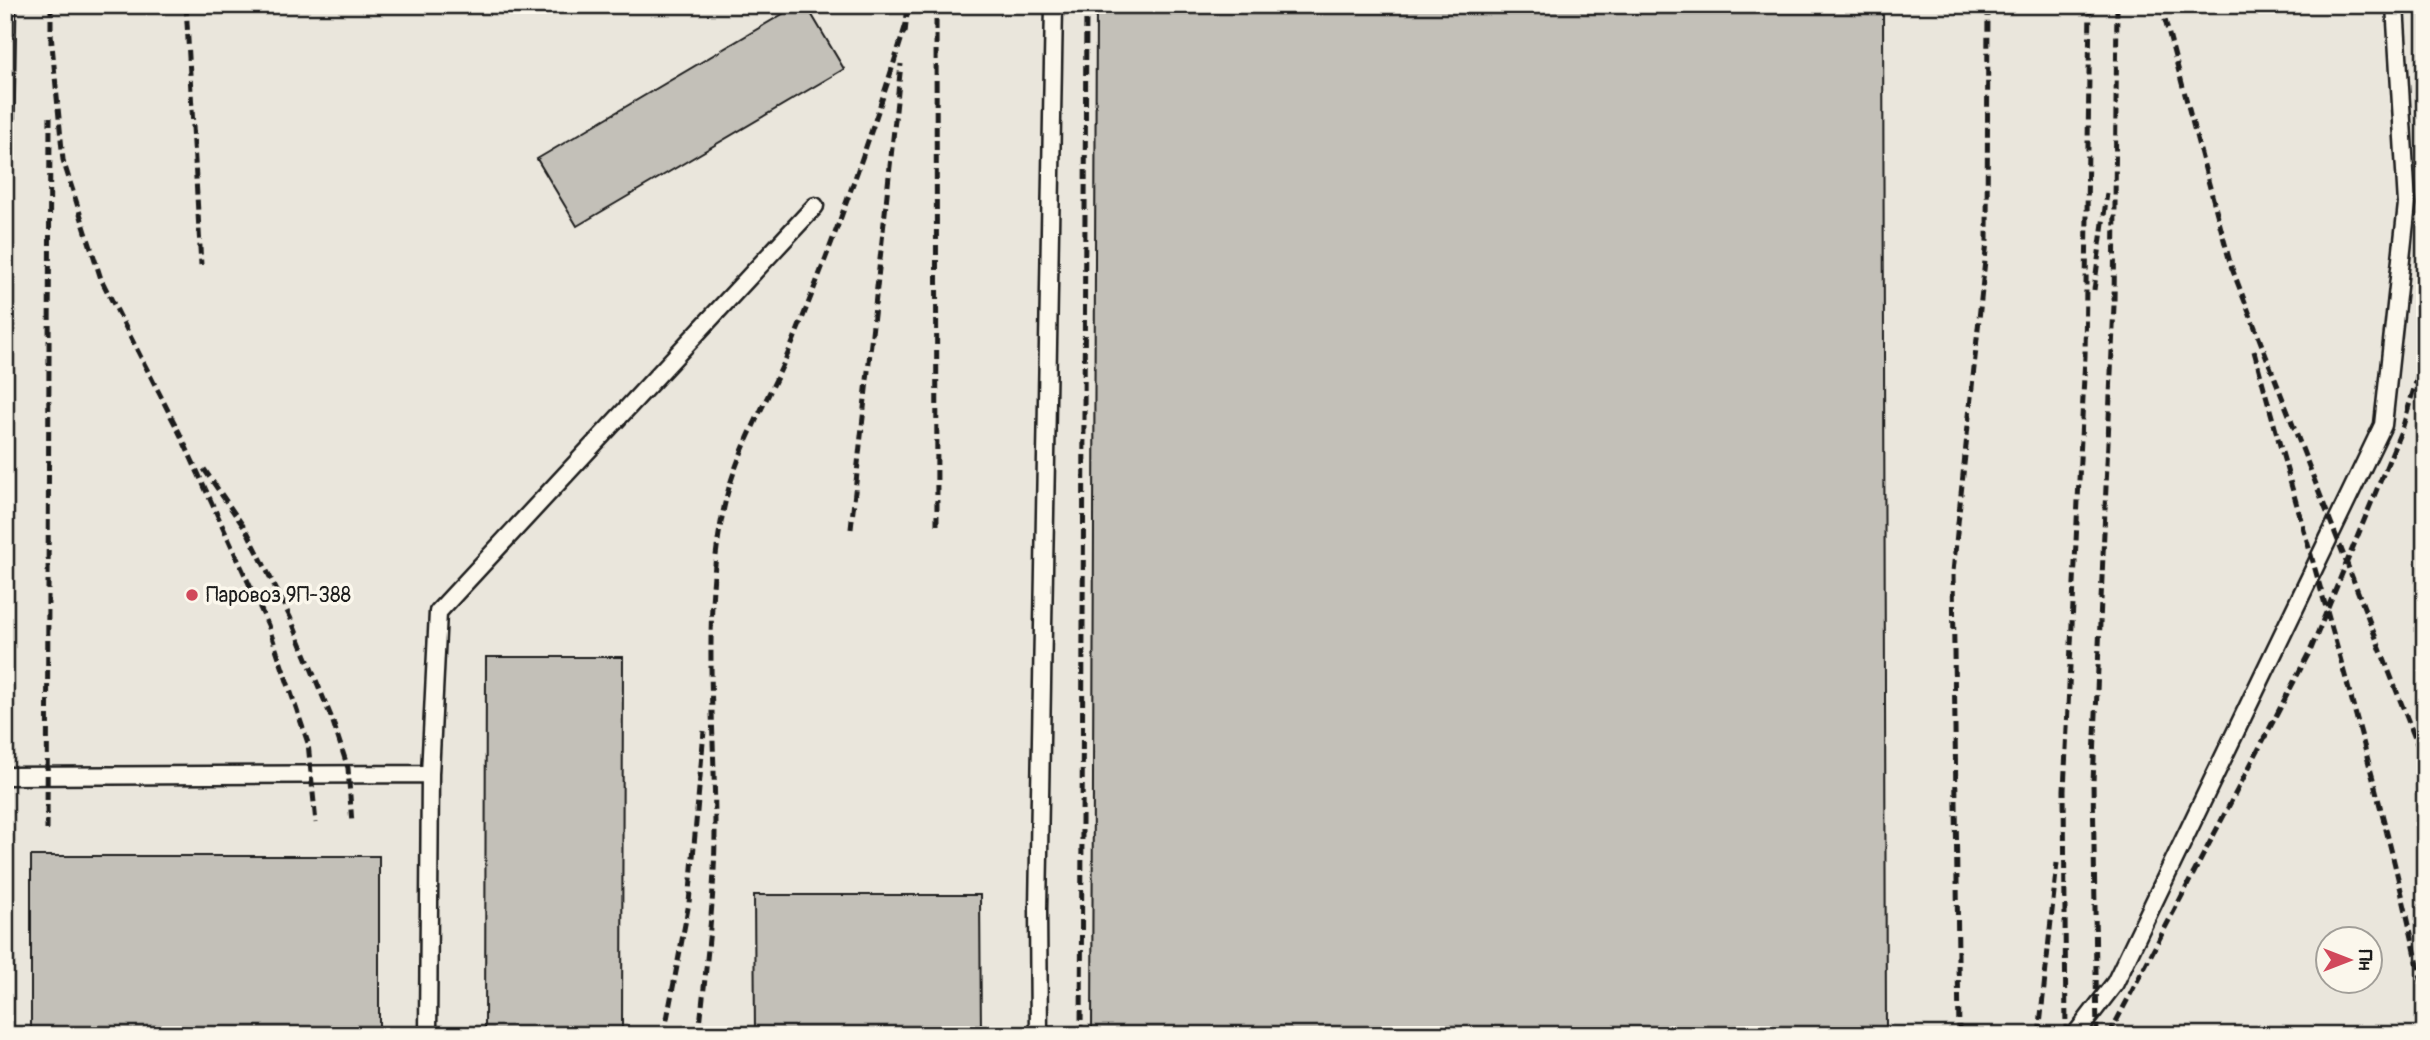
<svg xmlns="http://www.w3.org/2000/svg" width="2430" height="1040" viewBox="0 0 2430 1040" font-family="Pangolin,sans-serif">
	<rect width="100%" height="100%" fill="#fbf7ec"/>
	<filter id="ink" filterUnits="userSpaceOnUse"><feTurbulence type="fractalNoise" baseFrequency=".0143" numOctaves="2"/><feDisplacementMap in="SourceGraphic" scale="14" xChannelSelector="R" yChannelSelector="G"/><feConvolveMatrix kernelMatrix="1 2 1 2 8 2 1 2 1" color-interpolation-filters="sRGB"/></filter>
	<g filter="url(#ink)">
		<path fill="#eae6dc" fill-rule="evenodd" d="M5,5h2420v1030h-2420zM2328,939h42v42h-42z"/>
		<path fill="#c3c0b8" stroke="#1c1c1c" stroke-width="2" d="M798,5h8l38,64 -267,157 -40,-67z
			M1096,5h787l3,1030h-794z
			M486,657h137l-1,378h-137z
			M31,856h348v179h-348z
			M754,895h226l1,140h-226z"/>
		<g fill="none" stroke-linecap="round" stroke-linejoin="round">
			<defs>
				<path id="service" d="M5,126l2,-121
					M5,776l425,-2
					M428,1035l2,-261 8,-162 377,-406
					M1039,1035l-1,-126 16,-904
					M2075,1035l40,-52 268,-558 24,-221 -12,-199"/>
			</defs>
			<use href="#service" stroke="#1c1c1c" stroke-width="21"/>
			<use href="#service" stroke="#fbf7ec" stroke-width="16"/>
			<path stroke="#1c1c1c" stroke-width="5" stroke-dasharray="10 5" stroke-linecap="butt" d="M186,5l15,260
				M936,5l1,523
				M2161,5l70,261 194,498
				M905,33l3,-28
				M51,34l12,126 38,119 79,155 88,191 40,118 8,80
				M51,44v-39
				M2094,290l13,-97
				M2254,351c58,215 126,429 171,647
				M204,469l44,64 42,84 42,102 16,49 4,56
				M851,529l50,-465
				M47,830l3,-713
				M664,1035l25,-132 15,-172
				M699,1035c7,-69 16,-137 16,-206 0,-108 -14,-220 10,-326 13,-57 46,-108 68,-161 42,-105 80,-210 113,-318
				M1081,1035l5,-1030
				M1959,1035l-6,-463 34,-331 1,-236
				M2039,1035l18,-172
				M2066,1035l-2,-245 21,-434 5,-351
				M2097,1035l-4,-253 21,-477 3,-300
				M2109,1035l202,-386 92,-223 17,-58 5,-37"/>
		</g>
	</g>
	<circle fill="#d1495b" stroke="#fbf7ec" stroke-width="2.5" cx="192" cy="595" r="7"/>
	<g text-anchor="middle" stroke-width="7" stroke-linejoin="round" paint-order="stroke">
		<g font-size="21" fill="#1c1c1c" stroke="#fbf7ec" text-anchor="start">
			<text x="206" y="602">Паровоз 9П-388</text>
		</g>
	</g>
	<rect width="2430" height="1040" fill="none" stroke="#fbf7ec" stroke-width="28"/>
	<rect x="14" y="14" width="2402" height="1012" fill="none" stroke="#1c1c1c" stroke-width="2.5" filter="url(#ink)"/>
	<g transform="translate(2349 960) rotate(90)"><circle r="33" fill="#fbf7ec" stroke="#a29f99" stroke-width="2"/>
	<path d="M0-5L12 26L0 18L-12 26Z" fill="#d1495b"/>
	<text y="-10" font-size="19" font-weight="bold" text-anchor="middle" fill="#1c1c1c">Пн</text>
	</g>
</svg>
